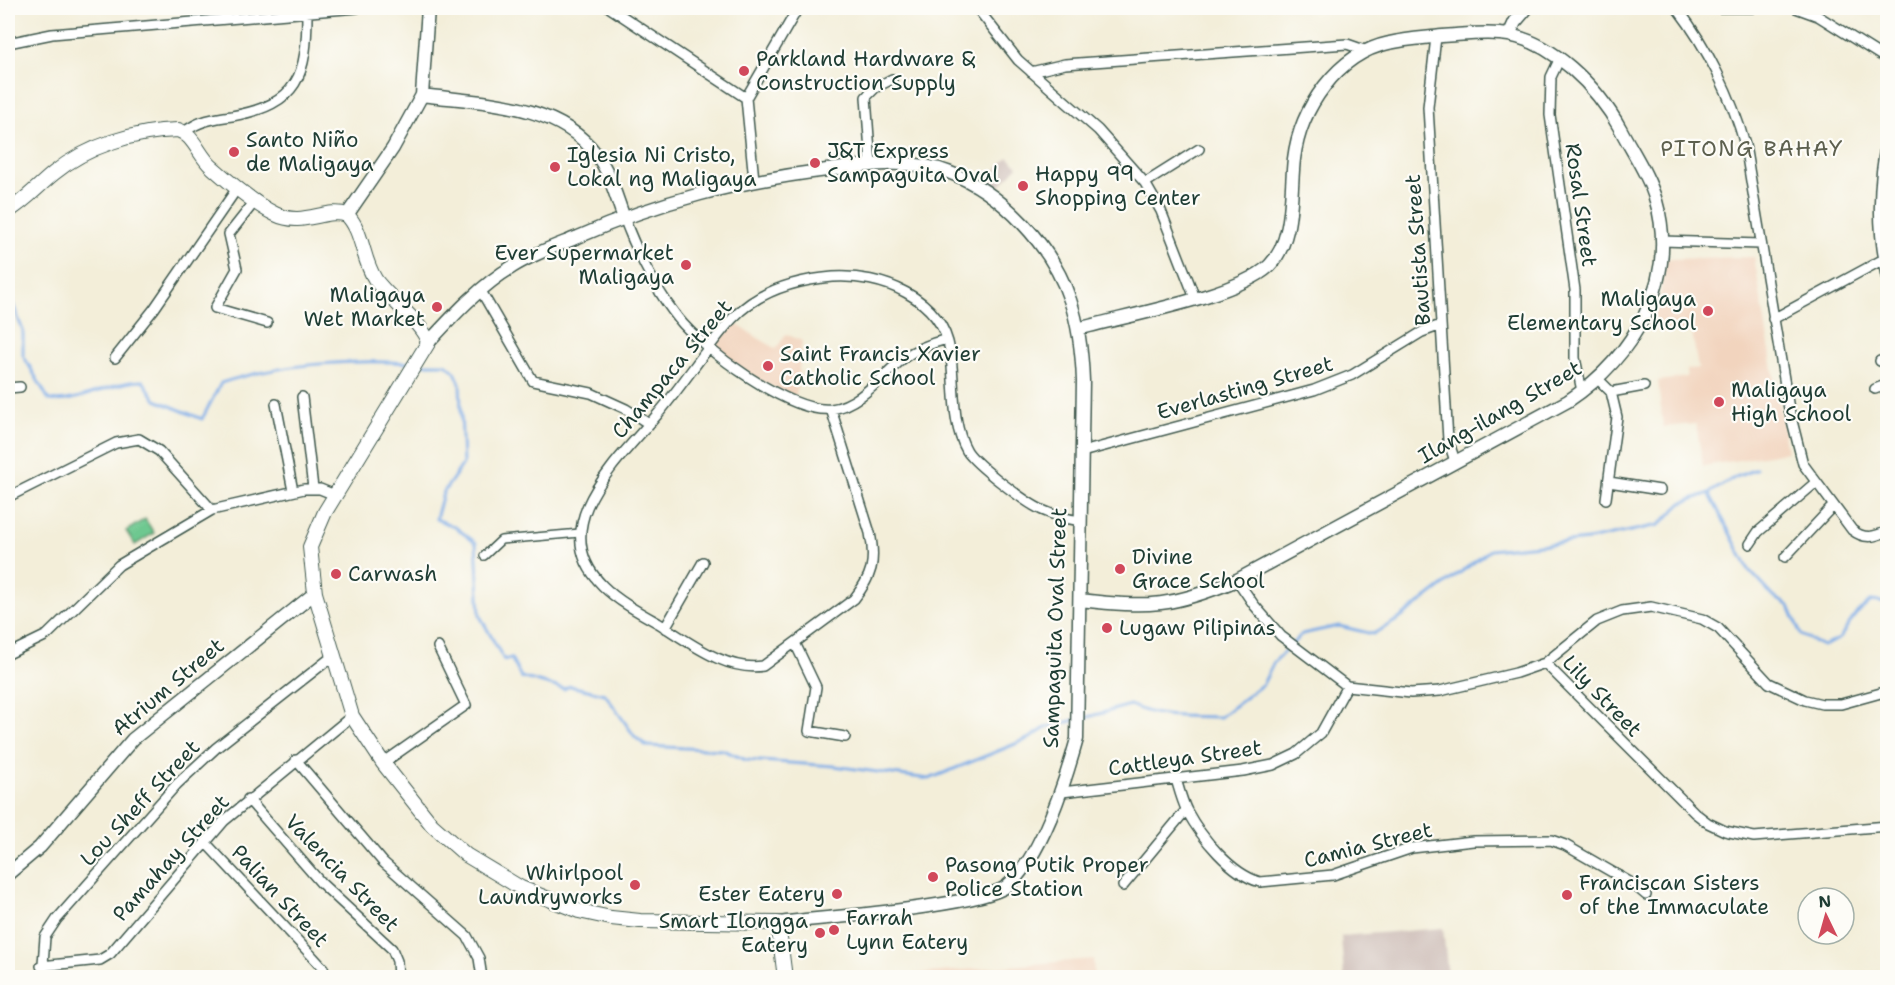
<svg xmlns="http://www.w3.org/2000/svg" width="1895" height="985" viewBox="0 0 1895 985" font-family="'Shantell Sans',sans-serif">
	<rect width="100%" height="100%" fill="#fdfcf7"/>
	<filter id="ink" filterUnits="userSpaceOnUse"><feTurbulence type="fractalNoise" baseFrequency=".0167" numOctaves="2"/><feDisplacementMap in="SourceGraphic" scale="12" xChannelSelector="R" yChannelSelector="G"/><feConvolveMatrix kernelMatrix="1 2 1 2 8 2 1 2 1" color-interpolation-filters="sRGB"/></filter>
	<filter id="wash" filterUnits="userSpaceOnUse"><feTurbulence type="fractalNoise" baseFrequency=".008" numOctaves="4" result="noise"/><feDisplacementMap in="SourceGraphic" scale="24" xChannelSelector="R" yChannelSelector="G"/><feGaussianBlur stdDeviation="1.35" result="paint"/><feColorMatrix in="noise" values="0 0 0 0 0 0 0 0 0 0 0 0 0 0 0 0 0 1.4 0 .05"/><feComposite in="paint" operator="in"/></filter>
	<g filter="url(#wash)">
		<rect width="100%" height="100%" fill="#f3eed9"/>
		<path fill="#f2d4be" d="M1754,257l33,195 -84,14 -7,-42 -33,3 -5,-46 29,-4v-7l11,-2 -6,-36 -46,-7 14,-27 6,-39z
			M731,321l45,28 10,-15 16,7 -6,55 -35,-14 -51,-35z
			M1093,959l1,18h-215l109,-9z"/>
		<path fill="#cfc0ba" d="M1008,157l10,9 -24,26 -10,-9z
			M1443,928l5,49h-104l-3,-41z"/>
		<path fill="#6ec890" stroke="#468262" stroke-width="1.5" d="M145,519l9,14 -19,12 -9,-14z"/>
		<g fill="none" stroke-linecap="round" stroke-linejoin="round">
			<path stroke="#7cabe6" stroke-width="3" d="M8,296l3,3 12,32v24l26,45c29,5 62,-19 94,-19l13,19 46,19 19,-36c58,-19 128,-24 189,-20
				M420,364h26l9,8 5,11 3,81 -20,29 -7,26 19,8 21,16 4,73 24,44 7,-2 10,19 43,12 6,-3 35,8 30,43 12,9 76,4 23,10 88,6 95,13 101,-41 17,-11 28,-7
				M1709,493l40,77 25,27 15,9 12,29 22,11 16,-7 17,-25 15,-13 17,2
				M1081,719l49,-14c32,15 56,10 90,12l43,-33 11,-22 28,-28 37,-8 34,8 26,-15 91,-69 98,-10 71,-15 23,-22 27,-10 27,-16 20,-8"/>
		</g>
	</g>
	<g filter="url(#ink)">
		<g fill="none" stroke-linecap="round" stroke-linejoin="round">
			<defs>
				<path id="pedestrian" d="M484,556l17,-16 79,-7"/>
				<path id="minor" d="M610,8l136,90
					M977,8l41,52 80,70 47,53 16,28 34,87
					M1677,8c30,39 55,89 68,137l44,264 14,55 49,66c13,10 22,7 36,1
					M1710,8h42
					M1796,8l22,8 70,44
					M1436,37l-8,70 20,333 7,21
					M8,43l44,-9 305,-26
					M1559,60l-8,17 -1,38 25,175v68l7,33
					M1031,72l34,-8 282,-20 20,7
					M746,98l52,-90
					M746,98l8,82
					M185,132c12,-11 30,-14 47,-16 67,-12 75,-40 75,-104
					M1888,133c-11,49 -12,98 0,147
					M871,165l-5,-68 9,-9 17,-9
					M1145,183l54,-34
					M256,200l-27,34 8,35 -22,39 52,15
					M624,218c13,34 31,71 54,100 24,31 113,96 153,91 30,-4 52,-35 74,-52 13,-9 27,-14 42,-18
					M1662,241l98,3
					M481,291l52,90 58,12 35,16 23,15
					M1773,319l109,-59
					M115,358l39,-49 84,-122
					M1880,361l8,-1
					M1598,379l13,13 6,25 -11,82
					M8,388l12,-1
					M1875,389l13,-5
					M1611,392l33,-6
					M302,397l11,91
					M276,404l17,87
					M831,409l39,124c6,29 2,43 -16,66l-91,67c-37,6 -74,-24 -105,-43 -18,-10 -40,-22 -55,-37 -60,-60 15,-125 54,-171 26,-30 48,-66 75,-96 26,-28 64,-39 101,-42 48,-3 108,20 117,74 6,32 0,71 17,100 9,14 59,52 75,59 13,6 25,9 39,11
					M1082,452l232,-62 38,-15 70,-43 19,-7
					M1609,482l51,8
					M8,497l108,-54 23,-4 20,12 53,59
					M1750,544l8,-12 57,-49
					M1785,557l48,-51
					M1237,580l17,25 27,31 66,50 64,7 29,-2 76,-18 29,-10 52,-42 25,-10 29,-4 51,12 16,9 51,55 36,17 17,4h19l47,-13
					M665,628l38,-66
					M795,643l21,44 -7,44 36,6
					M8,654l39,-19 72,-70 93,-55 92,-21h16l15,6
					M1545,663l150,150 13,10 17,8 29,6 134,-11
					M296,760l87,102 84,74 12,22 3,20
					M383,763l83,-58 -28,-58
					M1176,779c3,10 6,22 11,32 14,26 44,63 73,71l73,-7 79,-27 61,-7 78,-1 14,5 68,39 13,11
					M1062,792l181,-21 30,-6 23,-11 25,-21 26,-47
					M248,799l73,84 71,66 5,12 1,17
					M205,842l108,115 10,11 3,10
					M1123,886l63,-76
					M41,966l59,-6 10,-6 114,-133 128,-105
					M42,978l3,-41 12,-18 120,-135 39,-36 117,-92"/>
				<path id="tertiary" d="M1509,35l6,-13 12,-14
					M422,95c59,8 135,7 174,59 14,18 20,43 28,64
					M347,215l46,-67 29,-53 6,-87
					M1078,329c46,-13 159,-33 191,-63 26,-26 21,-74 25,-107 6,-50 43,-105 95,-116 17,-4 36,-5 53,-7 19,-1 39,-4 58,-2 51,4 98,54 121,96 12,23 28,46 35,71 23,79 -23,157 -88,200l-331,179c-65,27 -87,28 -157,20
					M428,343c25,-27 52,-57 84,-76 20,-13 44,-21 66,-30 82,-36 160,-56 249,-67 39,-5 84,-12 121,2 54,20 104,74 122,128 9,26 12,53 13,81l-6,358c-12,43 -35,118 -70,147 -25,20 -187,32 -229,37
					M8,874l32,-27 93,-108 182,-146"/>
				<path id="secondary" d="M8,211c17,-10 30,-25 46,-38 33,-27 81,-42 124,-43 16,5 21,26 34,37 18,16 41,36 63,47 28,14 51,-7 72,1 16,16 15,44 28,64 11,17 50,46 53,64l-103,169 -15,35 5,46 37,123 31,47 49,62 34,30 55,33 58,23 32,7 29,3 138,2 7,55"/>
			</defs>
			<use href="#pedestrian" stroke="#3f584d" stroke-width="10"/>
			<use href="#minor" stroke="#3f584d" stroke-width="12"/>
			<use href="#tertiary" stroke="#3f584d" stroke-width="15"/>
			<use href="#secondary" stroke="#3f584d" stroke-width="16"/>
			<use href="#pedestrian" stroke="#fff" stroke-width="7"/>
			<use href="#minor" stroke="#fff" stroke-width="9"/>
			<use href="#tertiary" stroke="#fff" stroke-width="12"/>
			<use href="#secondary" stroke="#fff" stroke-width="14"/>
		</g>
	</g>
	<g fill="#d1495b" stroke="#fdfcf7" stroke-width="2">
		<circle cx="744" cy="71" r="6"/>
		<circle cx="234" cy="152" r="6"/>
		<circle cx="815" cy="163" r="6"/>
		<circle cx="555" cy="167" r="6"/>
		<circle cx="1023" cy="186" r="6"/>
		<circle cx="686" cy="265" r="6"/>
		<circle cx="437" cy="307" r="6"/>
		<circle cx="1708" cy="311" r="6"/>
		<circle cx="768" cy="366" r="6"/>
		<circle cx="1719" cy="402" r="6"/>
		<circle cx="1120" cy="569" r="6"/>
		<circle cx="336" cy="574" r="6"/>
		<circle cx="1107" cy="628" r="6"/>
		<circle cx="933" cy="877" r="6"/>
		<circle cx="635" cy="885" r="6"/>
		<circle cx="837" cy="894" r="6"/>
		<circle cx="1567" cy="895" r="6"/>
		<circle cx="834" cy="930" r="6"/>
		<circle cx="820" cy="933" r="6"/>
	</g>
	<g text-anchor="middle" stroke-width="4.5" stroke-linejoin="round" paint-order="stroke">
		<g font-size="21" fill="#1f3d34" stroke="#fdfcf7" text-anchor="start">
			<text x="756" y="66">Parkland Hardware &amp;<tspan x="756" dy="24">Construction Supply</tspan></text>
			<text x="246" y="147">Santo Niño<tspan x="246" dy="24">de Maligaya</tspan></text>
			<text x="827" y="158">J&amp;T Express<tspan x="827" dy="24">Sampaguita Oval</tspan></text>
			<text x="567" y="162">Iglesia Ni Cristo,<tspan x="567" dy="24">Lokal ng Maligaya</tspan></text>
			<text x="1035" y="181">Happy 99<tspan x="1035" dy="24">Shopping Center</tspan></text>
			<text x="674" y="260" text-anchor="end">Ever Supermarket<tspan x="674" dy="24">Maligaya</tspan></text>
			<text x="425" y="302" text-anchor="end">Maligaya<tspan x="425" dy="24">Wet Market</tspan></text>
			<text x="1696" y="306" text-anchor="end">Maligaya<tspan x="1696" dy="24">Elementary School</tspan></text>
			<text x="780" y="361">Saint Francis Xavier<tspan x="780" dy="24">Catholic School</tspan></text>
			<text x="1731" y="397">Maligaya<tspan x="1731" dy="24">High School</tspan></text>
			<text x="1132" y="564">Divine<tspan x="1132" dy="24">Grace School</tspan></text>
			<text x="348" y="581">Carwash</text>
			<text x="1119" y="635">Lugaw Pilipinas</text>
			<text x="945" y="872">Pasong Putik Proper<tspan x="945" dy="24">Police Station</tspan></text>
			<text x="623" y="880" text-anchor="end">Whirlpool<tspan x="623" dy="24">Laundryworks</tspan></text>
			<text x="1579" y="890">Franciscan Sisters<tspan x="1579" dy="24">of the Immaculate</tspan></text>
			<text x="825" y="901" text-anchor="end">Ester Eatery</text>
			<text x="846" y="925">Farrah<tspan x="846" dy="24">Lynn Eatery</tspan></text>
			<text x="808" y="928" text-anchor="end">Smart Ilongga<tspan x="808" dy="24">Eatery</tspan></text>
		</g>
		<g font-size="21" fill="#1f3d34" stroke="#fdfcf7">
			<text transform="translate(1581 205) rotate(82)" y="7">Rosal Street</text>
			<text transform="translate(1418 250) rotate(-94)" y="7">Bautista Street</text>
			<text transform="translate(672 369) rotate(-50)" y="7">Champaca Street</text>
			<text transform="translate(1245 388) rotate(-16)" y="7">Everlasting Street</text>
			<text transform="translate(1500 412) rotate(-30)" y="7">Ilang-ilang Street</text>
			<text transform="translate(1055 628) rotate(-88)" y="7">Sampaguita Oval Street</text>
			<text transform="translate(168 687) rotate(-40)" y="7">Atrium Street</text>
			<text transform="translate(1602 696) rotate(46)" y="7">Lily Street</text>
			<text transform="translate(1185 758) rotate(-8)" y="7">Cattleya Street</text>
			<text transform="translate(140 803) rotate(-47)" y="7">Lou Sheff Street</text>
			<text transform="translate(1368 845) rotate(-14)" y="7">Camia Street</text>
			<text transform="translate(171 858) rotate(-48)" y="7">Pamahay Street</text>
			<text transform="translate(342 873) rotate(46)" y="7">Valencia Street</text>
			<text transform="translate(280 896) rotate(47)" y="7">Palian Street</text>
		</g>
		<g font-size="22" letter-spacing="1.5" fill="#5d604f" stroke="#fdfcf7">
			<text x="1752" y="156">PITONG BAHAY</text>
		</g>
	</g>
	<rect width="1895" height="985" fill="none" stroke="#fdfcf7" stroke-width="30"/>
	<g transform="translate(1826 916) rotate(355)"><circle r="28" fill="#fdfcf7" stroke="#a4b0a9" stroke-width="1.5"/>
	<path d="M0-4.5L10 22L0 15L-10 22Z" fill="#d1495b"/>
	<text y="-9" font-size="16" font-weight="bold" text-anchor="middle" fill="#1f3d34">N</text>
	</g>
</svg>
